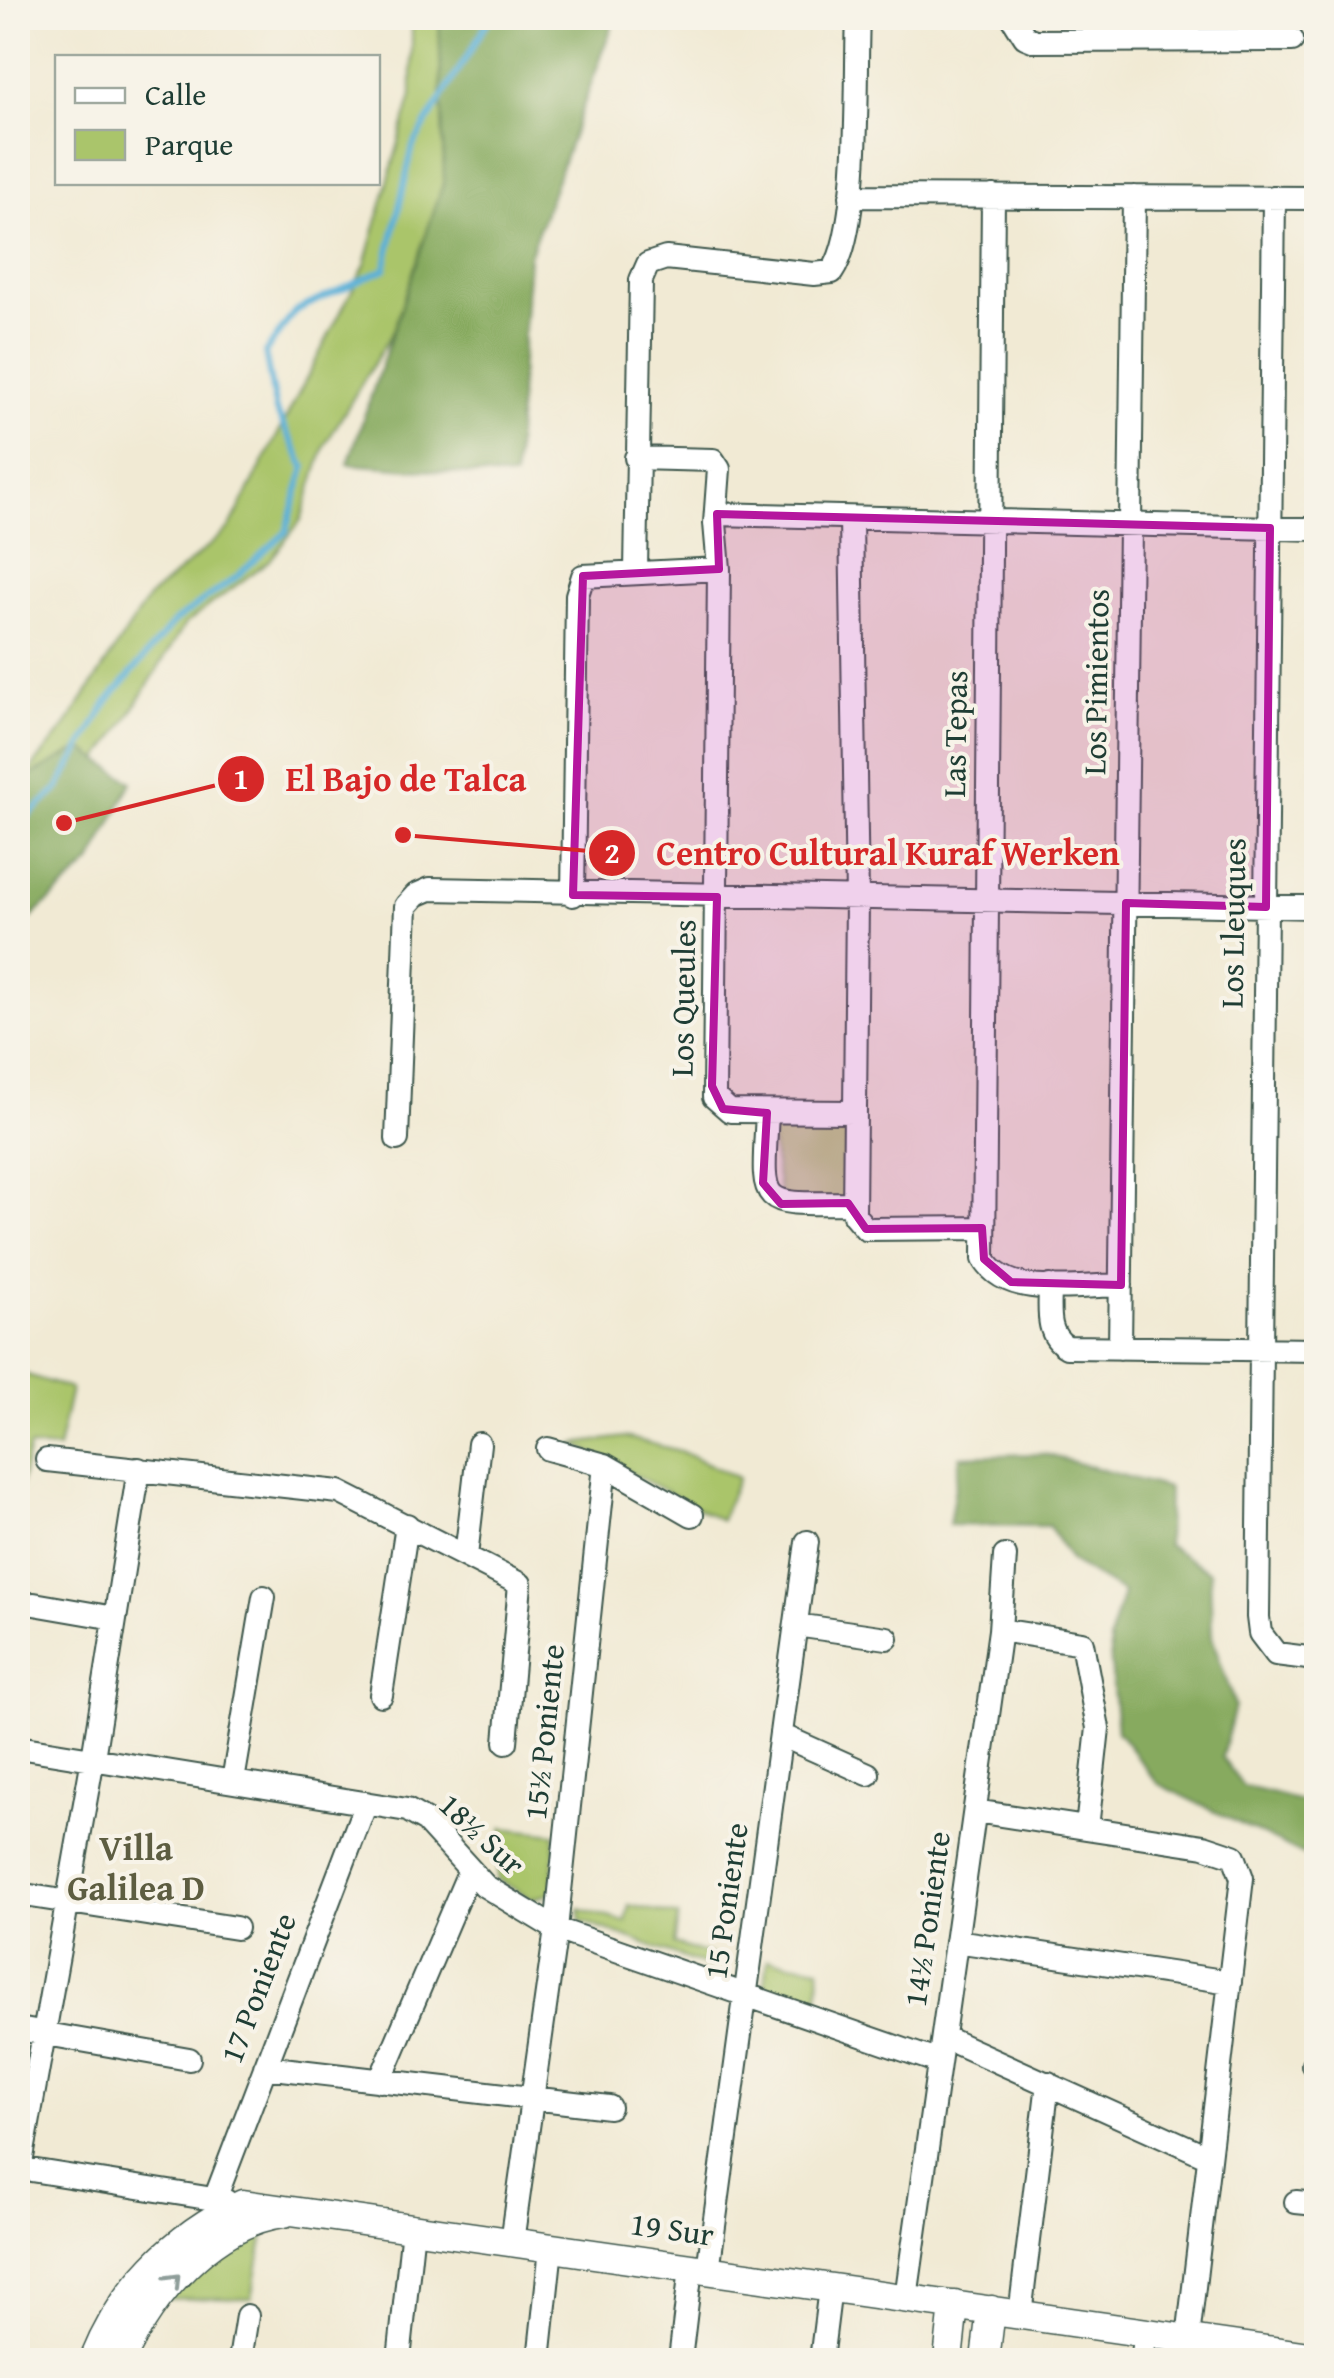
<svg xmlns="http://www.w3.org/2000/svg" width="1334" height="2378" viewBox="0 0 1334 2378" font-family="'Gentium Book Plus',serif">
	<rect width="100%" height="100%" fill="#f7f3e8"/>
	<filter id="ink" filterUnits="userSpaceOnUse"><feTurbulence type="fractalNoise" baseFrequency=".01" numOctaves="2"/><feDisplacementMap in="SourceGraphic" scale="20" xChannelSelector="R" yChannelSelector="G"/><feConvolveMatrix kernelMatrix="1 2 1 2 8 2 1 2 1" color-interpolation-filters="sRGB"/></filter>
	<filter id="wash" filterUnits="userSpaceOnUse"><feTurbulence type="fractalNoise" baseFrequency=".0048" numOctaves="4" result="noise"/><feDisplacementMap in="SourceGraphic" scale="40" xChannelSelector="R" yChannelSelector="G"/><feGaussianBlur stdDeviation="2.25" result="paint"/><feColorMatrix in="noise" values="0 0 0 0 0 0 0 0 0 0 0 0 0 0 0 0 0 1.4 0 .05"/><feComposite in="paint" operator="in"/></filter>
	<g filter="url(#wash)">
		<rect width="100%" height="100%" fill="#f1ead4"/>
		<path fill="#aac56b" stroke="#648150" stroke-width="2.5" d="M412,18h51l-20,207 -29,71 -89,149 -24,75 -30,39 -86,65 -59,97 -65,92 -43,-28 48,-59 82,-128 81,-69 136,-264 47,-170z
			M855,1112l-2,91 -72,1 -14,-91z
			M21,1373l50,16 -13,60 -29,-2 -11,49v-112z
			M625,1437l55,14 58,27 -17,42 -146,-76z
			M503,1828l52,6 -2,59 -21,6 -35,-20z
			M629,1905l49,11 -4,28 36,11 -1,12 -128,-46 -2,-12 47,13z
			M768,1959l52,9 -2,42 -54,-20z
			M246,2235h18l-12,63 -102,1z"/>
		<path fill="#87aa5f" stroke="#53744a" stroke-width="2.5" d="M439,18h176l-86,238 -15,222 -166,-14 96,-283z
			M81,748l51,34 -41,81 -73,67v-148z
			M1044,1454l124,34 -1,57 43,27 2,65 23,69 -13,51 21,29 73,19v56l-159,-78 -40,-52 -8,-91 14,-47 -52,-32 -22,-35 -100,-1 11,-69z"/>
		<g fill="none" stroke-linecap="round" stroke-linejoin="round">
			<path stroke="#5bb1d8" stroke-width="6" d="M18,825l39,-35 51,-89 67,-80 60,-43 51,-46 19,-65 -29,-56 -11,-58 30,-42 90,-42 28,-123 77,-128"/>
		</g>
	</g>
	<g filter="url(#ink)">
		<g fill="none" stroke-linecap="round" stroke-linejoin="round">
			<defs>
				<path id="minor" d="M1013,18l12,19 10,4 257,-1
					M851,196l465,2
					M993,196l-9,1063c23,41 97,26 137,26
					M1274,197l-16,1420 2,16 16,21 40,5
					M636,458l77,2 6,9 -4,54 4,46 -5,528 16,14 125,1
					M717,514l599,15
					M851,519l6,380 -3,316 12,14 116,-1
					M636,571l5,-291 7,-16 18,-6 148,16 18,-2c30,-43 23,-197 26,-254
					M573,895l4,-300 6,-19 136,-7
					M767,1113c-5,96 -11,91 86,90
					M397,1139l9,-233 10,-11 14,-6 886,18
					M1050,1286c0,22 -5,49 17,61l249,3
					M1120,1348l14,-1151
					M548,1449l57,16 87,50
					M47,1460l292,32 181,92 -14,158
					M466,1556l13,-112
					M34,1604l81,14
					M796,1625l91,13
					M1000,1630l82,13 16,85 -11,100
					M381,1695l26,-170
					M781,1735l87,39
					M18,1747l389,63 19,11 59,65 71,43 383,133
					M233,1781l31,-184
					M975,1811l229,35 30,10 8,22 -54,460
					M18,1894l218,34
					M956,1941l274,41
					M18,2029l171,30
					M943,2037l266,120
					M1313,2065h3
					M265,2067l344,40
					M380,2081l89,-209
					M18,2168l208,33
					M20,2169l73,-411 46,-289
					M215,2199l151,-396
					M1296,2202l20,2
					M512,2242l44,-313 49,-464
					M708,2270l99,-728
					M906,2298l94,-668 5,-74
					M1020,2315l28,-232
					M240,2360l7,-44
					M399,2360l14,-132
					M539,2360l12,-112
					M680,2360l11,-92
					M821,2360l9,-72
					M1142,2360l4,-28"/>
				<path id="tertiary" d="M94,2360c28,-70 80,-125 149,-156l1073,153
					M121,2360c29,-64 89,-137 163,-147
					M948,2360l6,-55
					M985,2360l6,-50"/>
			</defs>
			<use href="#minor" stroke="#3e574c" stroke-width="26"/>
			<use href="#tertiary" stroke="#3e574c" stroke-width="31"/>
			<use href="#minor" stroke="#fff" stroke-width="22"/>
			<use href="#tertiary" stroke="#fff" stroke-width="28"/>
		</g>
		<defs><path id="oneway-chevron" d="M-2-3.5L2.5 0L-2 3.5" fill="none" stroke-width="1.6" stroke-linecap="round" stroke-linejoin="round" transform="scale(2.5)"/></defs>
		<use stroke="#8f9e9a" href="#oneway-chevron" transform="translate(174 2280) rotate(-46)"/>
	</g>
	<path fill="#b5179e" fill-opacity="0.2" stroke="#b5179e" stroke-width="8" stroke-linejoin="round" d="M717,514l553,14 -4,379 -140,-4 -5,382 -110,-3 -27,-23 -2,-31 -116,1 -18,-26 -67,1 -18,-21 4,-70 -44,-4 -11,-23 5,-189 -144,-2 10,-319 136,-7z"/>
	<g text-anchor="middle" stroke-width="8" stroke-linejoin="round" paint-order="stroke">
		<g font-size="32" fill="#1f3d34" stroke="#f7f3e8">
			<text transform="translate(1096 682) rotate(-89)" y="11">Los Pimientos</text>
			<text transform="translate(955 734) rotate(-89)" y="11">Las Tepas</text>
			<text transform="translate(1233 923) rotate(-89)" y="11">Los Lleuques</text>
			<text transform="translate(683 998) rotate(-89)" y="11">Los Queules</text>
			<text transform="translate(544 1732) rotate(-84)" y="11">15½ Poniente</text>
			<text transform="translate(482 1834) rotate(43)" y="11">18½ Sur</text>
			<text transform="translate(726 1901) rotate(-82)" y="11">15 Poniente</text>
			<text transform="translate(927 1919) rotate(-82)" y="11">14½ Poniente</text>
			<text transform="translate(258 1988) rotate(-69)" y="11">17 Poniente</text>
			<text transform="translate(672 2229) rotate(8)" y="11">19 Sur</text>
		</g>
		<g font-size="35" font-weight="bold" fill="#5d5d41" stroke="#f7f3e8">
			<text x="136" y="1860">Villa<tspan x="136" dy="40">Galilea D</tspan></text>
		</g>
	</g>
	<path fill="none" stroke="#d62828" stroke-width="4" d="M64 823L241 779M403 835L612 853"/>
	<g fill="#d62828" stroke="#f7f3e8" stroke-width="4">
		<circle cx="64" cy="823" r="10"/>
		<circle cx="403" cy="835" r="10"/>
		<circle cx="241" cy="779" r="25"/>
		<circle cx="612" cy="853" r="25"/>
	</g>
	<g font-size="30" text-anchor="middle" font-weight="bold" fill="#fff">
		<text x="241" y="789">1</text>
		<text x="612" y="863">2</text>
	</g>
	<g font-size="35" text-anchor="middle" font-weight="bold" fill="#d62828" stroke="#f7f3e8" stroke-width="8" stroke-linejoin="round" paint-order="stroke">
		<text x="406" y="791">El Bajo de Talca</text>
		<text x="888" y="865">Centro Cultural Kuraf Werken</text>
	</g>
	<rect width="1334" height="2378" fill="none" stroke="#f7f3e8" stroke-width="60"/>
	<rect x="55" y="55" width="325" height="130" fill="#f7f3e8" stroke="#a1aaa0" stroke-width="2.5"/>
	<rect x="75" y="88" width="50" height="15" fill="#ffffff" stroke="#a1aaa0" stroke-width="2.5"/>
	<text x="145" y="105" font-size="30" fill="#1f3d34">Calle</text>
	<rect x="75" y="130" width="50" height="30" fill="#aac56b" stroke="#a1aaa0" stroke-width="2.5"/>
	<text x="145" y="155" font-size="30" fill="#1f3d34">Parque</text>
</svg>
